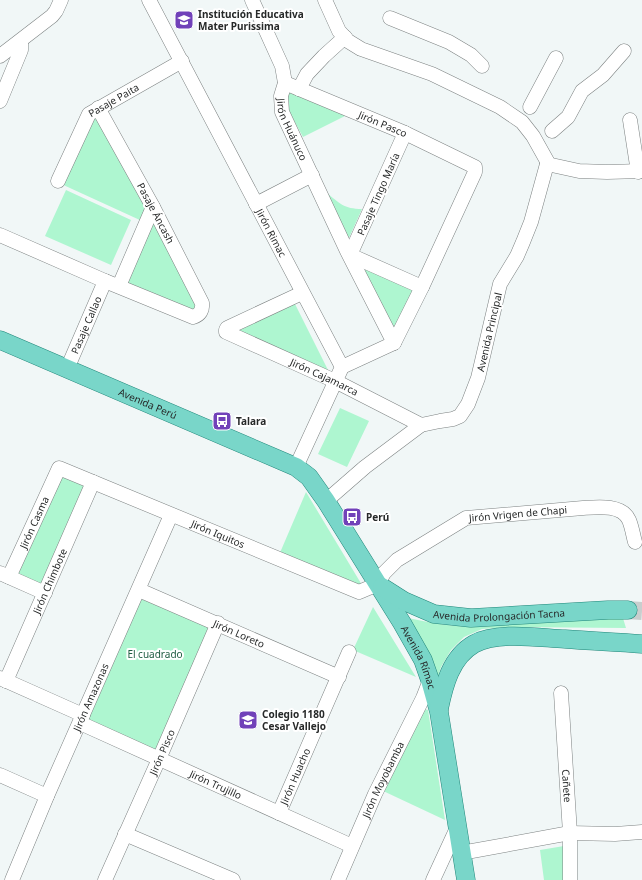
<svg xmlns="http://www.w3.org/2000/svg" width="642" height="880" viewBox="0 0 642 880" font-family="'Noto Sans',sans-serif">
	<rect width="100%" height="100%" fill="#f1f7f7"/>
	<path fill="#aef6d0" d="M290,89l61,24 -48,24 -16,-29 -1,-8z
		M97,113l51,95 -6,13 -83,-38z
		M66,190l65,30 -20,45 -66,-29z
		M326,192c13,11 18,17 36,17l-14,31z
		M148,223h7l45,84 -4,6 -74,-30z
		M357,263l58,26 -21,48z
		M294,302l36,72 -94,-42z
		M340,408l29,13 -22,46 -29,-13z
		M59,474l29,13 -46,101 -29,-13z
		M306,492l56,93 -10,1 -73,-31z
		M137,597l73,31 -56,126 -71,-33z
		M373,607l43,70 -63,-27z
		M622,615l4,13 -116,-1 -28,2 -18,8 -13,13 -10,17 -4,13 -29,-62c23,5 47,9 71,9z
		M421,708l7,2 17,110 -64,-30z
		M564,846l1,34h-21l-4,-30z"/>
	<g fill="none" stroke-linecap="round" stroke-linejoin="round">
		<path stroke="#c9cece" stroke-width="18" stroke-dasharray="18 9" stroke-linecap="butt" d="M628,610l14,1"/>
		<defs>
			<g id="minor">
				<path id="s1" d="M149,0l193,367 -46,100"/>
				<path id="s2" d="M252,0l30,66 3,17 -4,13 1,16 65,139 47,92"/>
				<path d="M325,0l14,31 9,10 13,8 71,25 68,33 22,15 11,14 14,25v3l-16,58 -8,20 -6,14 -17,28 -22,94 -10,26 -8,12 -7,3 -13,2 -19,4 -56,42 -39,34"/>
				<path d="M390,18l59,24 22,13 11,11"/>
				<path d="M0,56l52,-40 4,-5 5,-11"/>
				<path id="s3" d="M285,83l120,50 70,34v5l-53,115 -28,56 -52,24"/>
				<path d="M299,89l8,-15 17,-18 21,-19"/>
				<path d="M0,101l21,-51v-9"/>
				<path d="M530,107l26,-49"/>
				<path d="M630,120l8,52"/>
				<path d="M552,131l16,-14 14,-26 21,-16 21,-24"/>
				<path d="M405,133l-55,122 72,32"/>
				<path d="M547,164l32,7 28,1 35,-1"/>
				<path id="s4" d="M58,181l31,-67 93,-53"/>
				<path d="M256,204l56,-29"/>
				<path d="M0,235l105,46 88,36c7,-2 10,-7 9,-14l-49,-96 -55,-99"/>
				<path d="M119,286l34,-79"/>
				<path id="s5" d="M302,293l-75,35 -1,2v2l109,49 86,44"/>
				<path id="s6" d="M67,369l38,-88"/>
				<path d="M0,573l45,20"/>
				<path id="s7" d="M9,577l50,-109 300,124 19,-8 6,-11 13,-13 69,-42 117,-10c14,-1 39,-4 46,12 3,7 4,15 6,22"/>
				<path id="s8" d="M139,590l200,87"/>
				<path d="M0,678l83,37"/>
				<path id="s9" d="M6,681l87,-199"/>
				<path id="s10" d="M561,693l9,140v47"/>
				<path id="s11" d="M80,723l272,123"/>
				<path d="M0,775l47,21"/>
				<path id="s12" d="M279,813l70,-161"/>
				<path d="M125,834l108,46"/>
				<path d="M461,853l109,-20 45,1 27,-2"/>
				<path id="s13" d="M12,880l35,-84 124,-281"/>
				<path id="s14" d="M105,880l54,-121 59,-136"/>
				<path id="s15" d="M338,880l37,-86 48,-96 7,-18"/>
				<path d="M433,880l24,-52"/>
			</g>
			<g id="major">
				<path id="s16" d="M0,340l296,127 13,10 17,24 76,122 21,37 7,20 9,32 27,168"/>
				<path id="s17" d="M382,587l22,14 30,13 37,4 137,-8h20"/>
				<path d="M439,709c5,-24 12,-52 35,-65 23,-13 66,-6 91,-5 26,2 51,3 77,5"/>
			</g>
		</defs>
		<use href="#minor" stroke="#7d8282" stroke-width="15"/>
		<use href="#major" stroke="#22877a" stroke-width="19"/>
		<use href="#minor" stroke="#fff" stroke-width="14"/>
		<use href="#major" stroke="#79d6c9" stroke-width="18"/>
	</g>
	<defs>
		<symbol id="school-square" viewBox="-11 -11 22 22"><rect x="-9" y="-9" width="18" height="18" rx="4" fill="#7141b9" stroke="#fff"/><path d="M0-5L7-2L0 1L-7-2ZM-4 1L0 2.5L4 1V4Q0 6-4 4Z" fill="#fff"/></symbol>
		<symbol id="bus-square" viewBox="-11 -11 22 22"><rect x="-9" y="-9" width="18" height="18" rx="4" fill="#7141b9" stroke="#fff"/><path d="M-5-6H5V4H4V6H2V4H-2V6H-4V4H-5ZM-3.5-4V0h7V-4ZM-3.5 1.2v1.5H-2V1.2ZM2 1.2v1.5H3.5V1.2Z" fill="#fff"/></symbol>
	</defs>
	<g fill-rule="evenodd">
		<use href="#school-square" x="173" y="9" width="22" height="22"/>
		<use href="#bus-square" x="211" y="410" width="22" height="22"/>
		<use href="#bus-square" x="341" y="506" width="22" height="22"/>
		<use href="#school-square" x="237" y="709" width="22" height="22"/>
	</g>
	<g text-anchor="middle" stroke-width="4" stroke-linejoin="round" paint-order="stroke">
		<g font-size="10" font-weight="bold" fill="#272929" stroke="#fff" text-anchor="start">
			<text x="198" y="18">Institución Educativa<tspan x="198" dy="12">Mater Purissima</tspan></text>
			<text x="236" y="425">Talara</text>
			<text x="366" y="521">Perú</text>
			<text x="262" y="718">Colegio 1180<tspan x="262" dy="12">Cesar Vallejo</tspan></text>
		</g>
		<g font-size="10" fill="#272929" stroke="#fff">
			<text dy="4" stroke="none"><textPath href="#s4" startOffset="102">Pasaje Paita</textPath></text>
			<text dy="4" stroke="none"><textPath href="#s3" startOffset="106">Jirón Pasco</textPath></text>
			<text dy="4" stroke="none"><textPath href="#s2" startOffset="139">Jirón Huánuco</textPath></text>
			<text transform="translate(378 194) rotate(-66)" y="4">Pasaje Tingo María</text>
			<text transform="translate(156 213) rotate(62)" y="4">Pasaje Áncash</text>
			<text dy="4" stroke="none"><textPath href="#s1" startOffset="263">Jirón Rimac</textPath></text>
			<text dy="4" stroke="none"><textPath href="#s6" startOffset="48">Pasaje Callao</textPath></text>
			<text transform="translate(489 332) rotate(-77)" y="4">Avenida Principal</text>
			<text dy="4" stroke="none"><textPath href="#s5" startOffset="195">Jirón Cajamarca</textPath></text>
			<text dy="4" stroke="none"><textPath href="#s16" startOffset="161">Avenida Perú</textPath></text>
			<text dy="4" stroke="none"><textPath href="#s7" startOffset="629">Jirón Vrigen de Chapi</textPath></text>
			<text dy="4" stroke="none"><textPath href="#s7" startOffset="60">Jirón Casma</textPath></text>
			<text dy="4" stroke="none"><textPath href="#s7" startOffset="292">Jirón Iquitos</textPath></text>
			<text dy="4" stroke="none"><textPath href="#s9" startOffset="109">Jirón Chimbote</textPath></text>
			<text dy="4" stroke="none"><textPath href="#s17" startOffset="124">Avenida Prolongación Tacna</textPath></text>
			<text dy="4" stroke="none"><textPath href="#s8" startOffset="109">Jirón Loreto</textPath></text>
			<text dy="4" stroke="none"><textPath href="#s16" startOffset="550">Avenida Rímac</textPath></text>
			<text dy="4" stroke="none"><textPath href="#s13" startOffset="199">Jirón Amazonas</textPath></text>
			<text dy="4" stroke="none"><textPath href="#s14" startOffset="140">Jirón Pisco</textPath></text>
			<text dy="4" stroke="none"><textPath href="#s12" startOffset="40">Jirón Huacho</textPath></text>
			<text dy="4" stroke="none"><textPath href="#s15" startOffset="110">Jirón Moyobamba</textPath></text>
			<text dy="4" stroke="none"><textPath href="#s11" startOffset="149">Jirón Trujillo</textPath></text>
			<text dy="4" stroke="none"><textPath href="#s10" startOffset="93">Cañete</textPath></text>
		</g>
		<g font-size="10" fill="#1c5b40" stroke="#fff">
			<text x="155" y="658">El cuadrado</text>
		</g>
	</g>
</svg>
